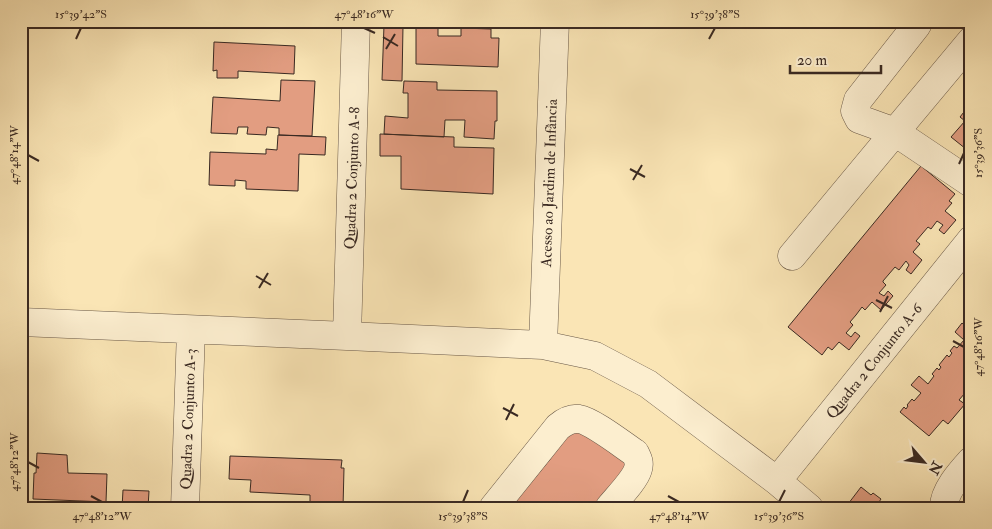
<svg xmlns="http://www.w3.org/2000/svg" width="992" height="529" viewBox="0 0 992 529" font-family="'IM FELL Double Pica',serif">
	<rect width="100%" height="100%" fill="#fae5b5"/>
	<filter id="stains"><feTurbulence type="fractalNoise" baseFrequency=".004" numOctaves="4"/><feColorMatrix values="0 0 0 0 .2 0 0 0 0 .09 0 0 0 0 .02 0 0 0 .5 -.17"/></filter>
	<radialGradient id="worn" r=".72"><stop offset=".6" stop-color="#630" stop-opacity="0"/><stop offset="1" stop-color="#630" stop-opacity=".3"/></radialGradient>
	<path fill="#e29d81" stroke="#392922" d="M216,21h25v3l-25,-1z
		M249,21h81l-1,6 -81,-3z
		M384,25l19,1 -1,55 -20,-1z
		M416,26l22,1v9h23v-8l30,1v9h8l-1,29 -82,-3z
		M214,42l81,4 -1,28 -56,-3v7h-21v-8l-4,1z
		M281,80l34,1 -3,55 -33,-1v-7l-12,-1 -1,8 -19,-1 1,-7h-10l-1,7 -26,-1 2,-36 67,4z
		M404,81l33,1v8l60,1v30h-2l-1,18 -30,-2 1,-17h-20l-1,17 -60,-3 1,-18 23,2v-25h-5z
		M971,103v50l-20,-16 14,-16 -5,-4z
		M380,134l74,3v10l40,1 -1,46 -92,-5v-33h-21z
		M278,135l48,2 -1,18 -26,-1 -1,37 -52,-2v-8l-11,-1v6l-26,-1 1,-33 56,2v-5l11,1z
		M921,166l34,28 -6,7 3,2 -7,8 11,9 -12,14 -5,-4 4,-5 -6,-4 -6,8 -3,-2 -12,14 4,3 -7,8 9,8 -11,14 -5,-4 3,-5 -3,-4 -7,9 -4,-3 -12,14v1l3,3 -7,8 5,3 4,-5 5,5 -12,14 -9,-8 -7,8 -3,-3 -6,8 -6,7 3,3 -7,8 5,4 4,-5 5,4 -11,14 -10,-8 -7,8 -4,-3 -6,8 -34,-28z
		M962,323l9,8v55l-12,14 6,4 -17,20 -5,-4 -14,16 -29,-24 4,-5 2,2 2,-3 -1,-1 5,-6 2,2 7,-8 -10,-8 8,-9 9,8 6,-8 -2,-2 5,-6 2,2 2,-3 -2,-2 8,-10 2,2 3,-4 -2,-2 4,-5 3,2 7,-8 -9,-8z
		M578,411l57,40 -37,57h-88l41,-50 -7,-6z
		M37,453l30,2 1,18 39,1 -1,28 -73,-3 1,-26h2z
		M230,456l112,4 -1,8h3l-1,40h-33v-13l-60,-3 1,-12 -22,-1z
		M861,487l10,8 2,-2 8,6 -2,3 7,6h-41z
		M123,490l26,1 -1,17h-26z"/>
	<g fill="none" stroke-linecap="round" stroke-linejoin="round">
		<defs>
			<path id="minor" d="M971,41l-76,91 76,51
				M792,256l103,-124 -36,-13 -4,-8 3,-11 59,-75v-4
				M21,322l326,14 196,9 52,11 53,28 129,97 32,27
				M347,336l9,-315
				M543,345l12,-324
				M777,481l194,-241
				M185,508l6,-178
				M493,508l65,-81c6,-5 12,-9 21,-8 13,2 44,26 56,34 3,6 5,10 3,16 -3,11 -21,29 -29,39
				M944,508c-1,-16 17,-36 27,-47"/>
		</defs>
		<use href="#minor" stroke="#695847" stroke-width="29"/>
		<use href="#minor" stroke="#fceecf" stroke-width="28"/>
	</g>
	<path fill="none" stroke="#392922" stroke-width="2" d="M364,28l11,5M383,37l15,9M76,39l5,-11M709,39l6,-11M386,49l9,-15M28,155l11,6M959,164l5,-11M630,169l15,8M633,180l9,-15M256,276l15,9M259,288l9,-15M876,300l16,8M880,312l8,-16M953,341l11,6M503,408l15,8M506,420l8,-16M28,462l11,6M91,496l11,6M668,496l11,6M463,502l5,-12M779,502l6,-12"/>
	<g text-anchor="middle" stroke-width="4" stroke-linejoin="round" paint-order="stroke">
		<g font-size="15" fill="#392922" stroke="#fceecf">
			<text transform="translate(352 178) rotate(-88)" y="5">Quadra 2 Conjunto A-8</text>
			<text transform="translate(549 183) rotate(-88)" y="5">Acesso ao Jardim de Infância</text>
			<text transform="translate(874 361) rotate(-51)" y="5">Quadra 2 Conjunto A-6</text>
			<text transform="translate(188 419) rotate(-88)" y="5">Quadra 2 Conjunto A-3</text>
		</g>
	</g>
	<rect width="992" height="529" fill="none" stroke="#fae5b5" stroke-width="55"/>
	<g transform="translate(924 462) rotate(118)" stroke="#fceecf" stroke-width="4" paint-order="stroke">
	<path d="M0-4L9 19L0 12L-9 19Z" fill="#392922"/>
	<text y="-8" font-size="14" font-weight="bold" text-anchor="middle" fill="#392922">N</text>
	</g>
	<path d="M790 65v8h91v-8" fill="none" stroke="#392922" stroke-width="2.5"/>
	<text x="797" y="65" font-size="15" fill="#392922" stroke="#fceecf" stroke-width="4" paint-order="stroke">20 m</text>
	<rect x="28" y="28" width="936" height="474" fill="none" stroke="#392922" stroke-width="2"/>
	<g font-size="12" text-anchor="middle" fill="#392922">
		<text x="81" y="18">15°39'42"S</text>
		<text x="364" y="18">47°48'16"W</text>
		<text x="715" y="18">15°39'38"S</text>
		<text transform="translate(978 153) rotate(-90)" y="4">15°39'36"S</text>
		<text transform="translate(14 155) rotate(-90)" y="4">47°48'14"W</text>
		<text transform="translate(978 347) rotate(-90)" y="4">47°48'16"W</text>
		<text transform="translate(14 462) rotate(-90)" y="4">47°48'12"W</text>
		<text x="102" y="520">47°48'12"W</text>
		<text x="463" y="520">15°39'38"S</text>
		<text x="679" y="520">47°48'14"W</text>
		<text x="779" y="520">15°39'36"S</text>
	</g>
	<rect width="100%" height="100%" filter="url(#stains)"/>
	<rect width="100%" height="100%" fill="url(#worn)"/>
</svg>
